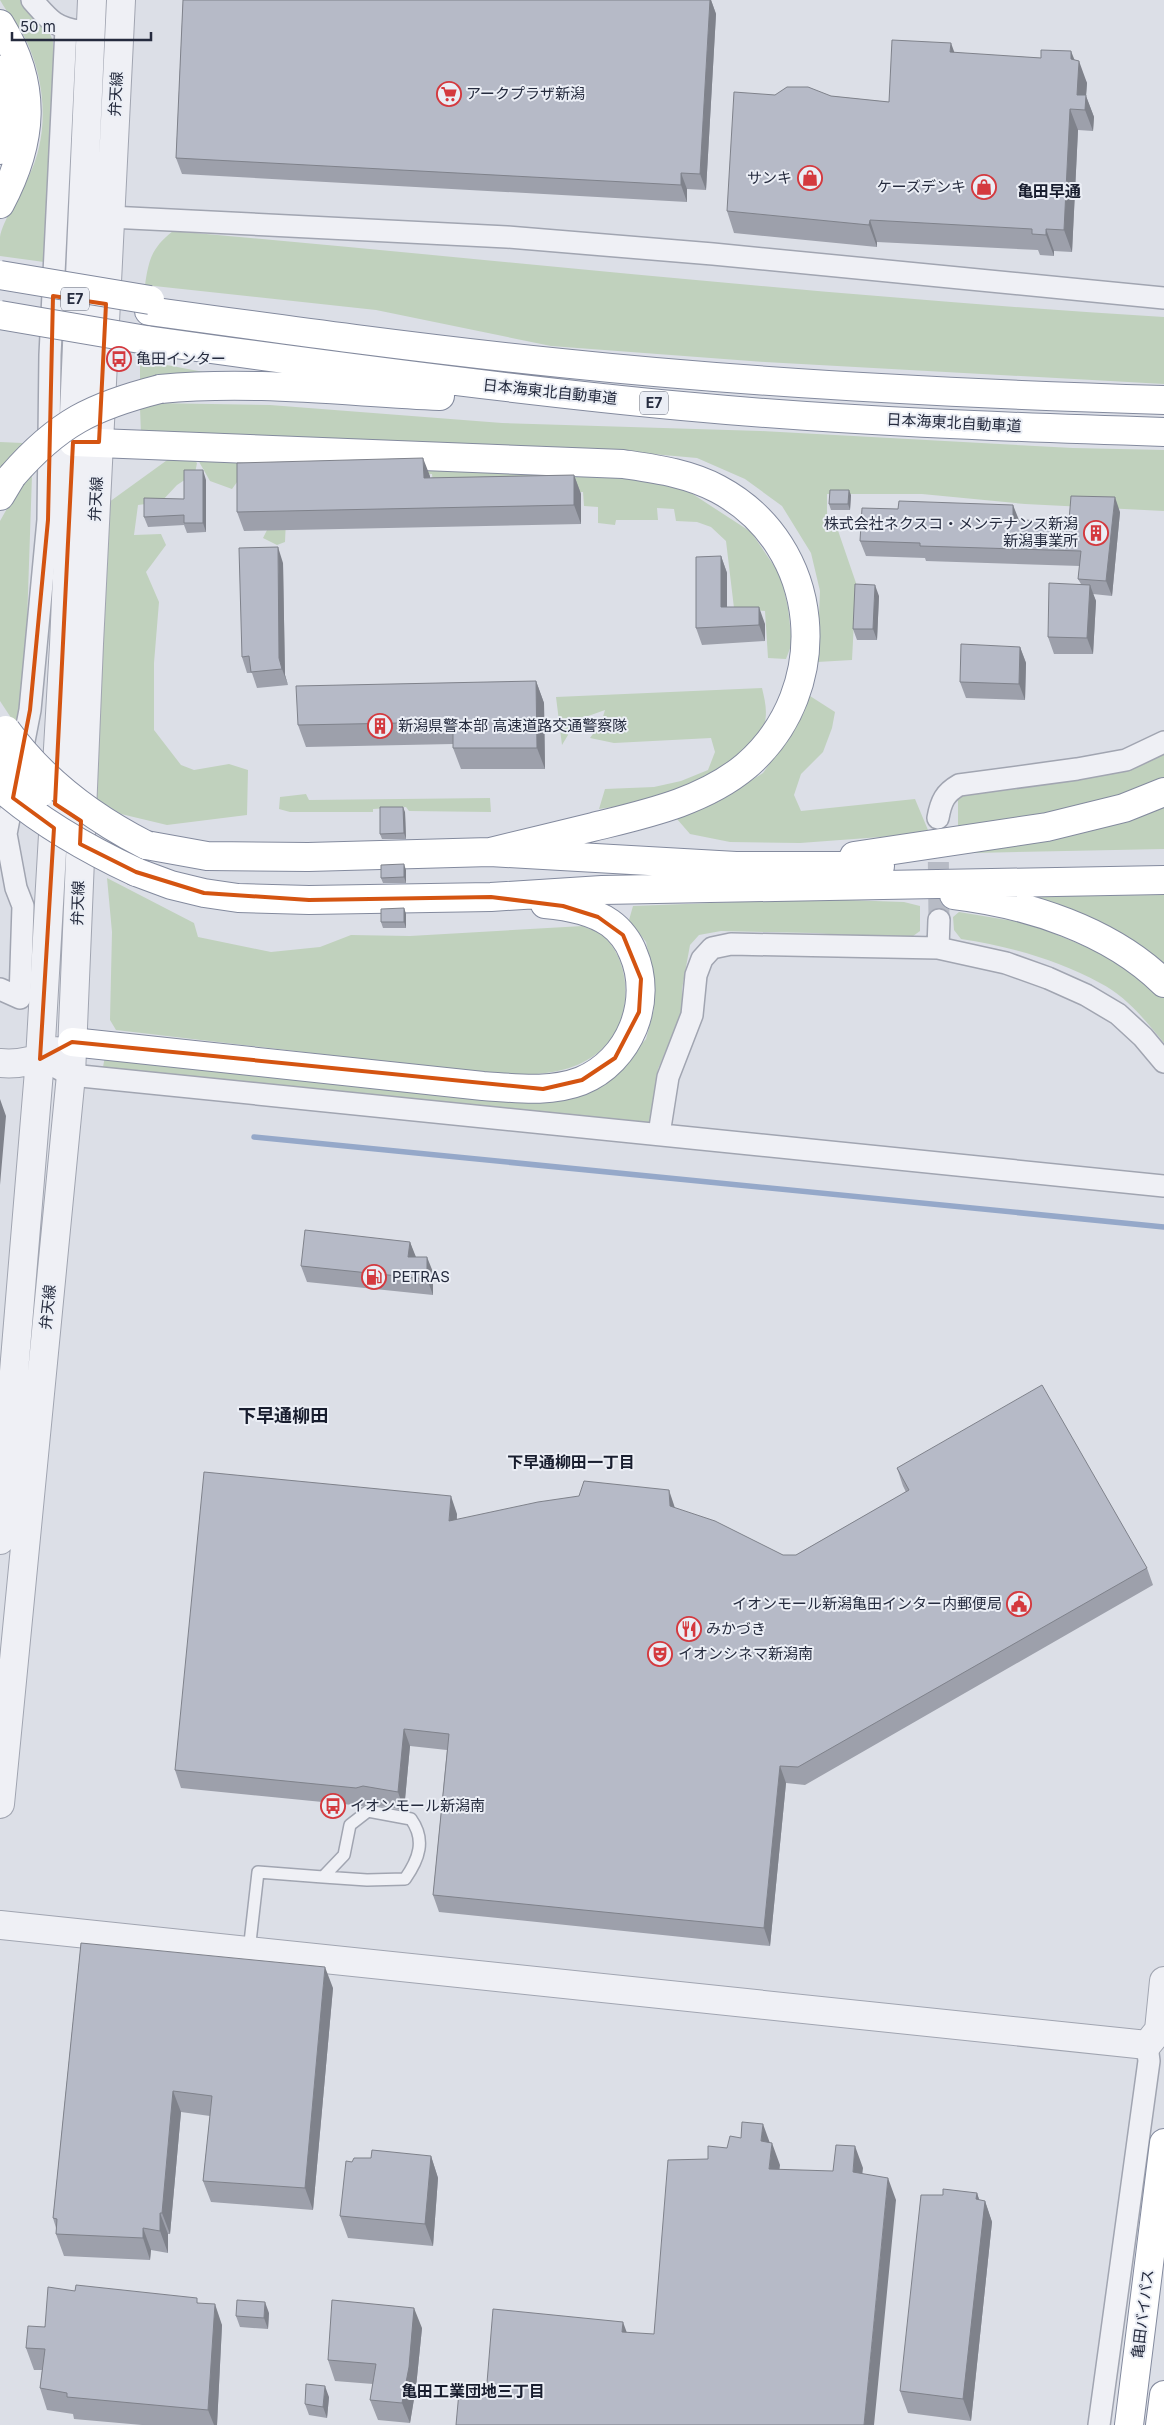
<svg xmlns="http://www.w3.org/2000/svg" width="1164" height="2425" viewBox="0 0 1164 2425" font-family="Inter,'Noto Sans JP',sans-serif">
	<rect width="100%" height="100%" fill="#dcdfe7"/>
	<path fill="#c0d1bd" d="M0,0h26l18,20 9,21 2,60 -11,161 -44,-6c0,-6 0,-13 0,-19 2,-14 21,-45 28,-59 22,-43 18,-97 -3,-140 -7,-13 -18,-25 -25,-38z
		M173,231c330,29 660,66 991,86v67l-399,-22 -214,-16 -175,-36 -231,-25c4,-27 7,-37 28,-54z
		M140,360l85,16 -85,6z
		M152,403l118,2 232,18 259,8 312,17 91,2v61l-139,-7 -103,-10h-95v20l6,2 23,67 -4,77 -35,2 3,-71 -9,-38 -29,-47 -37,-27 -48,-21 -45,-4 -13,4 -498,-24 -1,-26z
		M0,442l23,1 -23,28z
		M187,452l10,11 -2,10 -18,12 -16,17 -23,3 -4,30 27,-1 5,11 -20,27 13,30 -5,61v67l27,35 13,5 35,-6 19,6 -1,45 -80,10 -46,-11 -24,-15 8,-294 65,-47z
		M198,460l376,13 79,9 35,9 63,41 30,44 7,32 4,35 -6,16 -18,-1 -3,-47 -31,-3 -8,-67 -15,-14 -14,-5 -21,-1 -2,-12 -17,-1 1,12h-42l-1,5 -17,-2v-16l-14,-1 -1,-14 -149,3 -2,-21 -144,2 -3,66 -8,3 -14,-7 5,-10 -28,-50 -8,11 -22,-8z
		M32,475l-7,207 -4,51 -21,-32v-180l17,-30z
		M762,688c3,13 6,24 2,38 -2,6 -10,12 -14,17 -40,43 -95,59 -151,66l6,-20 49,-2 27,-6 27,-11 7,-18 -4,-14 -97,5 -24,-5 11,-15 4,-13 -28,10 -15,25 -6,-48z
		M810,696l25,16 -3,16 -9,24 -22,22 -7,21 7,16 114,-12 13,31 -20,5 -108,8 -70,-1 -40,-8 -13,-15 42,-18 44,-28 28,-39z
		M1164,749v29l-50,22 -51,11 -105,16v-35z
		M306,794l3,6 181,-2 1,14 -82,-1 -3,-4 -33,2v3h-83l-11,-3 1,-12z
		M1164,800v49l-191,4 2,-6z
		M107,878l87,45 4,14 73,15 49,-5 31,-12 59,1 173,-10c6,3 18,7 23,12 32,36 24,99 -19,122 -24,14 -51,14 -78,16l-393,-46 -6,-10 2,-88z
		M1164,895v75l-125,-64 1,-10z
		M816,899l88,3 16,4v25l-11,8 -96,-6 -92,-2 -22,4 -9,10 -8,44v25l-24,55 -9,54 -546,-56 2,-11 437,45 84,-40 20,-22 8,-30 -1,-35 -7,-32 -17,-22 4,-14z
		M959,912l72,12 75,31 41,25 17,18v45c-18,-22 -38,-47 -64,-60 -42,-23 -92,-37 -139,-44l-7,-9 -1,-13z"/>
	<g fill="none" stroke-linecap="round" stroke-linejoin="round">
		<path stroke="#95a8c9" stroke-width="5.5" d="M254,1137l910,90"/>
		<path stroke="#b7bbc5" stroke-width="21" stroke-dasharray="21 11" stroke-linecap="butt" d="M938,830l1,90"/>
		<defs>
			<path id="service" d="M249,1951l9,-79 65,5 21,-22 6,-30 18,-14 43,8c15,21 8,40 -6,60l-38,1 -44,-3"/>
			<path id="minor" d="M32,0c16,18 22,28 48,31
				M110,217l397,20 206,17 451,44
				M938,818c3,-17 7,-25 21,-33l118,-16 49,-9 38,-18
				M938,948l1,-28
				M0,989l20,9 3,-92 -7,-18 -10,-54 24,-124 18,-190 2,-165 16,-326
				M40,1059l31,16 1093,111
				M659,1134l9,-57 24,-62 4,-40 6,-16 10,-11 19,-4 207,4 68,15 42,15 38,17 32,19 25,23 21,25
				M1099,2425l50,-364 -2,-16"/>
			<path id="tertiary" d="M0,1063c21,2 37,-3 55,-12
				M0,1540l40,-481 24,-414 28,-645
				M0,1804l71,-729 18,-431 32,-644
				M0,1925l1147,120 12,-15 5,-49"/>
			<path id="trunk" d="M1129,2425l35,-282
				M1160,2425l4,-30"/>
			<path id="motorway" d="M0,24c38,62 33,118 0,180
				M0,70c9,28 7,52 0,80
				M149,311c137,19 274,38 412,52 200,21 402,31 603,37
				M146,340c178,25 357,49 536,66 160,15 321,21 482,26
				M160,389c94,-9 187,3 280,7
				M73,442l550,22c33,5 65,9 95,25 105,56 117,200 28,277 -43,36 -101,48 -153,61 -34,8 -69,17 -103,25
				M0,496l12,-20
				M146,845l61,11 101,1 182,-5 246,14h144
				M854,856l193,-29 77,-19 40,-16
				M136,872l35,13 33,8 34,5 71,2 182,-3 111,-7 562,-10
				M954,895c74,9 156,35 210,88
				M72,1042l411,44c32,2 67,7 98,-5 49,-20 73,-80 52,-128 -4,-11 -13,-23 -23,-30 -19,-13 -42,-17 -65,-19"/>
		</defs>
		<use href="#service" stroke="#a1a5b1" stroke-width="14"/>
		<use href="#minor" stroke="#a1a5b1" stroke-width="24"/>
		<use href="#tertiary" stroke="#a1a5b1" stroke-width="30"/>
		<use href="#trunk" stroke="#838a9e" stroke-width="30"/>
		<use href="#motorway" stroke="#838a9e" stroke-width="30"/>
		<use href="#service" stroke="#eff0f5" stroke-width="11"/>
		<use href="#minor" stroke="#eff0f5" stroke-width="21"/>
		<use href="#tertiary" stroke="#eff0f5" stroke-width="28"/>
		<use href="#trunk" stroke="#fff" stroke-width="28"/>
		<use href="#motorway" stroke="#fff" stroke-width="28"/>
		<defs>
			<path id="motorway-bridge" d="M0,275l150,25
				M0,315l146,25
				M12,476c46,-53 81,-70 148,-87
				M6,730c37,51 85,87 140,115
				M0,758l40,35
				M0,787c41,36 87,62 136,85"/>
		</defs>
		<use href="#motorway-bridge" stroke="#838a9e" stroke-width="30" stroke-linecap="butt"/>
		<use href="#motorway-bridge" stroke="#fff" stroke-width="28"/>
	</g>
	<path fill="#9da0ab" d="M183,0h528l5,14 -10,176 -19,-1v13l-505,-28 -6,-16z
		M954,53l121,7 12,23 -1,13 8,21 -1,14 -15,-1 -6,122 -18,-1v5l-14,-1 -2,-5 -161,-8v5l-143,-14 -7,-22 48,-116 56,1 58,6z
		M574,475l7,19v30l-337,7 -7,-19 193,-36v2z
		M206,480v52l-19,1 -3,-8 -36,2 -4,-10 40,-18z
		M851,495l-1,15h-19l-2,-6z
		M1120,512l-8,84 -19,-2 3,7 -3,53h-39l-6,-17 33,-53 -3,-5 2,-13 -154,-5 -1,-3 -59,-2 -6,-15 159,-21 50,1z
		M721,556l6,17v34l38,17v17l-63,4 -6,-17z
		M283,563l2,112 3,10 -31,3 -5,-15h-5l-5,-16z
		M879,596l-2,44h-20l-4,-11z
		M1020,647l6,16 -1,37 -59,-2 -6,-16z
		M536,681l8,22 1,66h-84l-8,-21v-4l-147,3 -8,-22z
		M405,812l1,27h-24l-2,-5z
		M406,870v13h-23l-2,-5z
		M404,908l2,6v14h-23l-2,-6z
		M410,1242l5,15 18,15v23l-126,-13 -6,-16z
		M897,1468l250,100 6,17 -348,200 -19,-2 -16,163 -331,-34 -6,-17 14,-145 -37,-4 -6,64 -35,-6 -6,2 -182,-18 -6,-18 282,-256v6l218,-12 108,47h13l110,-63 -3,-6z
		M81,1943l252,45 -20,222 -102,-8 -8,-21 7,-65 -29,-4 -11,122h-2v19l-17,-3 -1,10 -86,-4 -8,-22v-6l-3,-10z
		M431,2156l7,22 -5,68 -85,-8 -8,-22 12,-54z
		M977,2193l2,7 6,1 7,21 -21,199 -63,-8 -8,-22 43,-196z
		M75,2291l124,12 23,22 -5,100h-75l-68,-6 -1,-5 -26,-4 -7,-22 2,-18h-8l-8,-22z
		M269,2313l-1,16 -28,-2 -4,-11z
		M422,2328l-6,59 -6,36 -32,-3 -8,-20 3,-16 -38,-3 -7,-21z
		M329,2397l-2,21 -18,-3 -4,-11z"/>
	<path fill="#7f828b" d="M710,0h1l5,14 -10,176 -6,-16z
		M951,43l8,22 -9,-13z
		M1071,51l8,20v-10l8,22 -1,13 8,21 -1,14 -8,-21 -8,-15 -6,-36z
		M1070,109l8,21 -6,122 -8,-22z
		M681,173l6,16v13l-6,-17z
		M870,220l7,22v5l-8,-22z
		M1046,229l8,22v5l-8,-21z
		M423,458l7,18v21l-6,-19z
		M203,470l3,10v52l-3,-9z
		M574,475l7,19v30l-7,-19z
		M849,490l2,5 -1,15 -2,-6z
		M1115,497l5,15 -8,84 -6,-15z
		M1013,505l6,15 -1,15 -5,-15z
		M278,547l5,16 2,112 3,10 -6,-16 -3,-11z
		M721,556l6,17v51l-6,-17z
		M875,585l4,11 -2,44 -4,-11z
		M1090,585l6,16 -3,53 -6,-16z
		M759,607l6,17v17l-6,-16z
		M1020,647l6,16 -1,37 -6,-16z
		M536,681l8,22 1,66 -8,-21z
		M403,807l2,5 1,27 -2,-6z
		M404,864l2,6v13l-2,-6z
		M404,908l2,6v14l-2,-6z
		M0,1099l6,17 -6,69z
		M410,1242l6,15h-8z
		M427,1257l6,15v23l-6,-16z
		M669,1490l6,18 -5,-2z
		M451,1496l6,18 -2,25 -6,-18z
		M404,1729l6,17 -6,64 -6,-18z
		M780,1766l6,17 -16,163 -6,-18z
		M325,1967l8,21 -20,222 -8,-22z
		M173,2091l8,21 -11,122 -8,-21z
		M763,2124l8,22 -10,-5z
		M772,2143l8,22 -3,26 -8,-22z
		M855,2146l8,22 -3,26 -7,-22z
		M431,2156l7,22 -5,68 -8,-22z
		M888,2178l8,22 -22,225h-10z
		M977,2193l6,18 2,-10 7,21 -21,199 -8,-22 13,-200z
		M160,2213l8,21v19l-8,-22z
		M143,2228l8,22 -1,10 -7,-22z
		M265,2302l4,11 -1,16 -4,-11z
		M215,2304l7,21 -5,100h-3l-6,-15z
		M414,2308l8,20 -6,59 -6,36 -8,-20z
		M623,2322l8,22 -9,-12z
		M325,2386l4,11 -2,21 -4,-11z"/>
	<path fill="#b6bac7" stroke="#7f828b" d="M183,0h527l-10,174 -19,-1v12l-505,-27z
		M892,40l59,3 -1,9 91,6v-8l30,1v8l8,2 -2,34h9l-1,15 -15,-1 -6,121 -18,-1v6l-14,-1v-5l-162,-9 -1,5 -142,-14 7,-119 41,3 12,-8h21l23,9 58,6z
		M423,458l1,20 150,-3v30l-337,7v-49z
		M184,470h19v53h-19v-8l-40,2v-19l40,1z
		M830,490h19l-1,14h-19z
		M1071,496l44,1 -9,84 -28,-2 3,-28 -161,-5v-3l-60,-2 2,-33 36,1 1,-8 114,4v15l56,1z
		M278,547l1,111 3,11 -31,3 -2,-16 -7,1 -3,-109z
		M721,556v51h38v18l-63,3v-71z
		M1049,583l41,2 -3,53 -39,-1z
		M855,584l20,1 -2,44h-20z
		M961,644l59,3 -1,37 -59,-2z
		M536,681l1,67h-84v-26l-155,3 -2,-39z
		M380,807h23l1,26 -24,1z
		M404,864v13l-23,1v-13z
		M404,908v14h-23v-13z
		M305,1230l105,12 -2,15h19v22l-126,-13z
		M1042,1385l105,183 -349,199 -18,-1 -16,162 -331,-33 16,-161 -45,-5 -6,63 -35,-6 -7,2 -181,-18 29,-298 247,24 -2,25 89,-19 41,-6 5,-15 85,9 1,16 45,15 68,34h13l113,-65 -12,-22z
		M81,1943l244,24 -20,221 -102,-7 9,-85 -39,-5 -11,122h-2v18l-17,-3v10l-87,-4 1,-15 -4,-1z
		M742,2122l21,2 -2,17 11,2 -3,26 64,2 3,-26 19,1 -2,26 35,6 -24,247h-408l3,-33 27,3 7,-86 130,13 -1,10 32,2 14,-174 40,-1v-13l19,2 3,-12 11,2z
		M372,2150l59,6 -6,68 -85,-8 6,-55 6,1 2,-4h17z
		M943,2189l34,4 -1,6 9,2 -22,198 -63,-8 21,-196h22z
		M76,2285l121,13v5l18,1 -7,106 -141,-13v-4l-27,-5 5,-39 -19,-1 2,-22 17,1 3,-40 27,4z
		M237,2300l28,2 -1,16 -28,-2z
		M332,2300l82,8 -5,59 -7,36 -32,-3 6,-36 -48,-4z
		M306,2384l19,2 -2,21 -18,-3z"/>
	<path fill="none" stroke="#d45411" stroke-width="4" stroke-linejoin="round" d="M53,296l53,8 -7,138h-26l-18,362 26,17 -1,23 56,28 68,21 105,7 182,-3 72,9 35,11 25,18 18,44 -2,33 -24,46 -33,22 -39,9 -471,-47 -32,17 14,-231 -41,-30 17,-88 18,-190z"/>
	<defs>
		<symbol id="supermarket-ring" viewBox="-11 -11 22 22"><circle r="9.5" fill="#ebeef5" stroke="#d4393e" stroke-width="1.5"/><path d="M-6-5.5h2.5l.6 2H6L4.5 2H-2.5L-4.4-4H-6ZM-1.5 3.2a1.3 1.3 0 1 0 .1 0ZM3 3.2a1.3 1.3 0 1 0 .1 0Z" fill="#d4393e"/></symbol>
		<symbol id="shop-ring" viewBox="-11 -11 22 22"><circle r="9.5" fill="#ebeef5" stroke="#d4393e" stroke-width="1.5"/><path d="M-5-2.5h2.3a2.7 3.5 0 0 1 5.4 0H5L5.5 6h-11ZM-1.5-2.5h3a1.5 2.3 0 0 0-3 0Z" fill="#d4393e"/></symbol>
		<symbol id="bus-ring" viewBox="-11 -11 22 22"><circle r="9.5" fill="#ebeef5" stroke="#d4393e" stroke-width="1.5"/><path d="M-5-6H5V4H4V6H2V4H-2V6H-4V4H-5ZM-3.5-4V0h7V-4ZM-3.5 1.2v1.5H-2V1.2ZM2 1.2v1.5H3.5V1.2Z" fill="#d4393e"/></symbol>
		<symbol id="building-ring" viewBox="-11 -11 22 22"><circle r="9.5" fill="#ebeef5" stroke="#d4393e" stroke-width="1.5"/><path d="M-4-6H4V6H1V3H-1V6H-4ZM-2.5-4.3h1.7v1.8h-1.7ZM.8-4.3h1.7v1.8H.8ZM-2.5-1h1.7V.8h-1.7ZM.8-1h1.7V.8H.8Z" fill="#d4393e"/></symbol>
		<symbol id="fuel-ring" viewBox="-11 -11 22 22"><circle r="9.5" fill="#ebeef5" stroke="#d4393e" stroke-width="1.5"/><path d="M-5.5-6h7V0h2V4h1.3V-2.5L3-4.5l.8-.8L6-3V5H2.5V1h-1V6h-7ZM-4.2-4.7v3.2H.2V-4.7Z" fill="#d4393e"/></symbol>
		<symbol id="civic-ring" viewBox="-11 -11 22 22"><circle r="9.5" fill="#ebeef5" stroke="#d4393e" stroke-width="1.5"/><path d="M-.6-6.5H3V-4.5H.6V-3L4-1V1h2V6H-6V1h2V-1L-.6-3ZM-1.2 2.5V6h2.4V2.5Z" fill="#d4393e"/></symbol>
		<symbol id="restaurant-ring" viewBox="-11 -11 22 22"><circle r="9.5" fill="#ebeef5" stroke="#d4393e" stroke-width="1.5"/><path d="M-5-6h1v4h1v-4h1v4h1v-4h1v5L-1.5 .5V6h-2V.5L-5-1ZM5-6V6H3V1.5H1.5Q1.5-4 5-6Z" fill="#d4393e"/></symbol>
		<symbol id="theatre-ring" viewBox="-11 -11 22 22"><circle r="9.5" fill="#ebeef5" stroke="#d4393e" stroke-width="1.5"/><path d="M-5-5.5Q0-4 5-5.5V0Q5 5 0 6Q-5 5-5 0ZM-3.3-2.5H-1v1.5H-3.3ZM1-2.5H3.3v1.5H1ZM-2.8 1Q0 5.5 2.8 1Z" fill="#d4393e"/></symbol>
	</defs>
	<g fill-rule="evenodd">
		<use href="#supermarket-ring" x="435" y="80" width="28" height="28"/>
		<use href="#shop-ring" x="796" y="164" width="28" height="28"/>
		<use href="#shop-ring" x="970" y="173" width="28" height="28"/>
		<use href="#bus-ring" x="105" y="345" width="28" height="28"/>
		<use href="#building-ring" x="1082" y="519" width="28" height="28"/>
		<use href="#building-ring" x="366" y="712" width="28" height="28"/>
		<use href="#fuel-ring" x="360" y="1263" width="28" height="28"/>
		<use href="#civic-ring" x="1005" y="1590" width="28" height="28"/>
		<use href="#restaurant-ring" x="675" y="1615" width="28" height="28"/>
		<use href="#theatre-ring" x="646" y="1640" width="28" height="28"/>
		<use href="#bus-ring" x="319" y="1792" width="28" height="28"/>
	</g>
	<g text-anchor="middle" stroke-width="4" stroke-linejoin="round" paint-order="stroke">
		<g fill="#ebeef5" stroke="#606675" stroke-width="1">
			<rect x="61" y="287.5" width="28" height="23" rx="4"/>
			<rect x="640" y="391.5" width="28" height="23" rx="4"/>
		</g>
		<g font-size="14" font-weight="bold" fill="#252b3e">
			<text x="75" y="304">E7</text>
			<text x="654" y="408">E7</text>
		</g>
		<g font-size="15" fill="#252b3e" stroke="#ebeef5">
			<text transform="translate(116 94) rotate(-87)" y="5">弁天線</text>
			<text transform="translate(550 392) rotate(6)" y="5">日本海東北自動車道</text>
			<text transform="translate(954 423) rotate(3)" y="5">日本海東北自動車道</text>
			<text transform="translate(96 499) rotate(-87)" y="5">弁天線</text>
			<text transform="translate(78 903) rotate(-88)" y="5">弁天線</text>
			<text transform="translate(48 1307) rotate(-84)" y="5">弁天線</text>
			<text transform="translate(1143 2314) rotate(-83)" y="5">亀田バイパス</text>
		</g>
		<g font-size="15" fill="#252b3e" stroke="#ebeef5" text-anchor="start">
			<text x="466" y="99">アークプラザ新潟</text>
			<text x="792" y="183" text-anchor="end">サンキ</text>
			<text x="966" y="192" text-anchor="end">ケーズデンキ</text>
			<text x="136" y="364">亀田インター</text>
			<text x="1078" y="529" text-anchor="end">株式会社ネクスコ・メンテナンス新潟<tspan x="1078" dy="17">新潟事業所</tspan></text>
			<text x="398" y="731">新潟県警本部 高速道路交通警察隊</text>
			<text x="392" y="1282">PETRAS</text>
			<text x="1002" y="1609" text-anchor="end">イオンモール新潟亀田インター内郵便局</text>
			<text x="706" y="1634">みかづき</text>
			<text x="678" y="1659">イオンシネマ新潟南</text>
			<text x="350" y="1811">イオンモール新潟南</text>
		</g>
		<g font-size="16" font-weight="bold" fill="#181d2e" stroke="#ebeef5">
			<text x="1049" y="197">亀田早通</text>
			<text x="571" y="1468">下早通柳田一丁目</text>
			<text x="473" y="2397">亀田工業団地三丁目</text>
		</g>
		<g font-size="18" font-weight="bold" fill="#181d2e" stroke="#ebeef5">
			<text x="283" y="1422">下早通柳田</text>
		</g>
	</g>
	<path d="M12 32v8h139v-8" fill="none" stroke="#252b3e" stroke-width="2.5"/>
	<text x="20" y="32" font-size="15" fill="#252b3e" stroke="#ebeef5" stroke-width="4" paint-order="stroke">50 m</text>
</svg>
